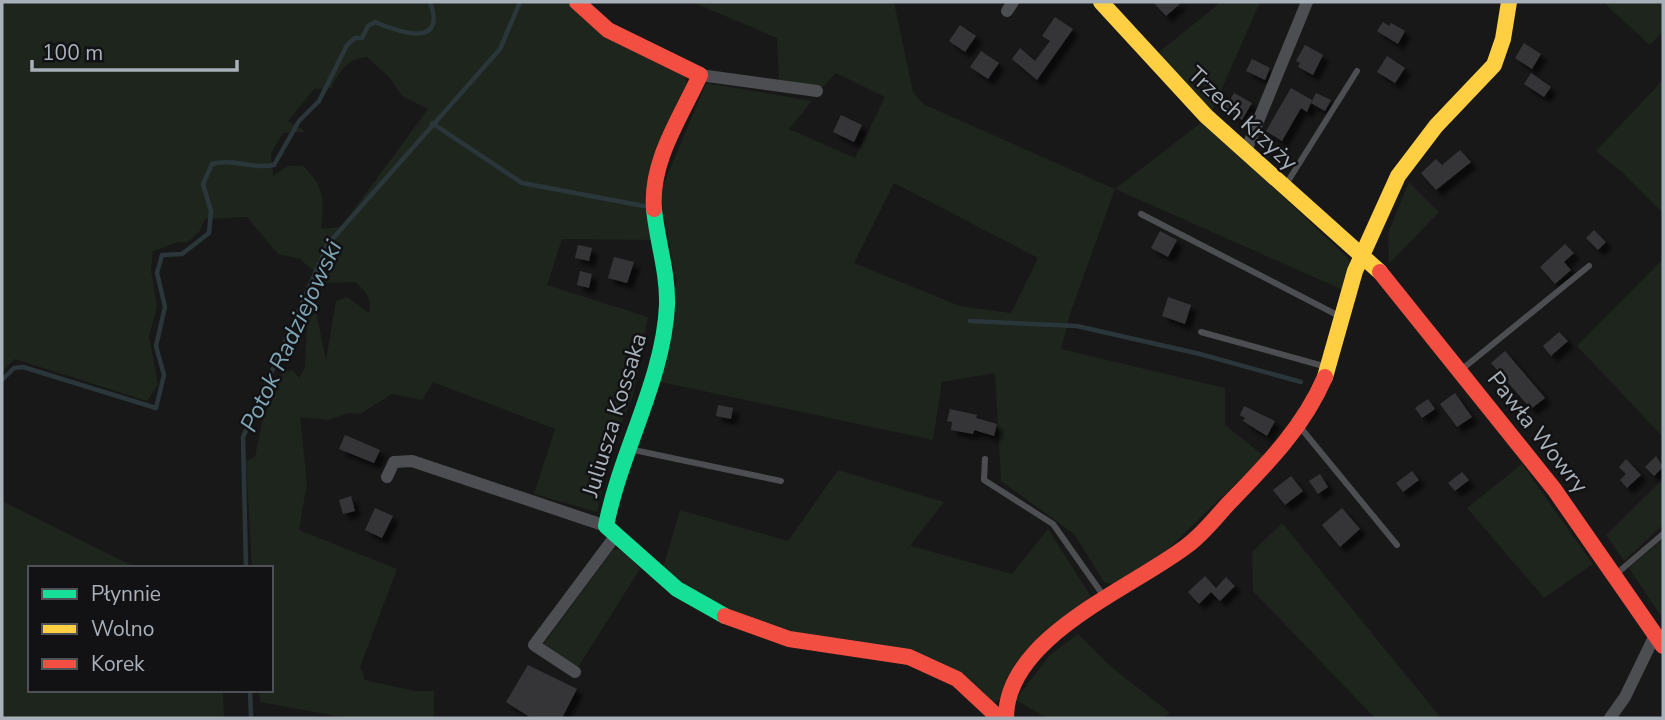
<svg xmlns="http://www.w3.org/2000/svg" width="1665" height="720" viewBox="0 0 1665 720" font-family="'Nunito Sans',sans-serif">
	<defs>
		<filter id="shadow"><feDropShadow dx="6" dy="6" stdDeviation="2" flood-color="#0009"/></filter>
	</defs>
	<rect width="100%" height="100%" fill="#181818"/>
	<path fill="#1e251d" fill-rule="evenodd" d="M2,2h568l113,71 6,13 -40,94 9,60 -96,-1 -15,46 101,32 -15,78 -24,60 -12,57 -63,-18 21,-65 -122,-47 -11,18 -30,-6 -32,20 -11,-1 -21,7 -28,-3 7,66 -8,47 98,39 -37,98 5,13 50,11h19v27h-87l-87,-16 -1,-12h12v-122h-19l-6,-107 9,-4 7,-35 20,-49 11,-3 6,8 6,-10 2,-49 9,-7 10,48 10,-59 11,-4 22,16c4,-15 -4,-22 -14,-31l-28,1 -27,-24 -22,-5 -31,-37 -42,2 -6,13 -11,10h-9l-26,9 -2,19 6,37 -8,29 9,49 -11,16 -132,-42 -13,13zM367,57l22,20 13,19 26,13 -87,118 -20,2c3,-29 4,-42 -18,-63h-15l-15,10 -2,-22 12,-21 23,-1 -18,-11 26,-32 17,-1c9,-17 15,-29 36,-31z
		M692,2h202l19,90 10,12 192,85 88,-68 147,139 -7,30 -228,-101 -44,122 -10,38 164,39v37l39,31 -103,100 -46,29 -11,-3 -30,-48 -73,-53 -6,-108 -53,9 -9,58 -277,-59 12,-40 8,-62 -16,-86 46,-110 106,18 -23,28 66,29 30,-61 -49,-24 -13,14 -44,-3 -2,-46zM894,183l144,75 -27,55 -51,-7 -106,-43z
		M1221,2h39l-50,114 -52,-63z
		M1603,2h60v29l-13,14z
		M1663,80v133l-41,-41 -26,-21z
		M1409,182l30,30 -50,52 -1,-31z
		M1663,259v178l-86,-91z
		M1522,464l71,100 -49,34 -77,-90z
		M838,470l106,32 -38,49 5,-5 101,28 36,-45 44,69 -88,99 -10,6 -34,-28 -174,-44 -49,-19 -56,-27 -19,-13 18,-62 108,31z
		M1663,479v46l-39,36 -18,-26z
		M2,501l135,67h-107v122h193l1,28h-222z
		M1282,523l159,195h-66l-122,-127 -1,-39z
		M1663,539v80l-34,-51z
		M622,549l18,20 -65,103 -33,-26 71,-96z
		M1078,634l32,32 60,47 -9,5h-114l-32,-18 35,-45z"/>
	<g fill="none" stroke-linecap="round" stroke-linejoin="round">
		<path stroke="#2a363a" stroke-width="4.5" d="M432,123l90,60 127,24
			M970,321l107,5 123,28 101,28
			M2,380l12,-12 9,-1 133,41 8,-33 -8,-29 9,-39 -8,-34 5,-18 20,-1 27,-21 2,-22 -8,-27 9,-20c21,-6 42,6 62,1l25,-44 20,-20 28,-56 8,-7h7l6,-12 7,-4c26,11 72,26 55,-20
			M246,568l-3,-131 85,-193 172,-195 20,-47
			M250,690l1,28"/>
	</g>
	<path fill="#363637" filter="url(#shadow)" d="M1153,2h29l-16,14z
		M1055,17l18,12 -36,51 -25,-21 8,-11 15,13 15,-20 -8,-5z
		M1383,22l6,4 2,-3 14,8 -7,13 -21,-13z
		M960,25l16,11 -11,16 -16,-11z
		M1524,43l17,11 -9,15 -17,-11z
		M1305,45l18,10 -10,20 -15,-8 2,-4 -4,-2z
		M981,51l18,12 -11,16 -18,-12z
		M1387,56l18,12 -10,15 -18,-11z
		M1252,59l18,9 -5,12 -19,-9z
		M1531,73l20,14 -7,10 -20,-13z
		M1291,88l21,12 -5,12 -6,-4 -19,33 -16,-10z
		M1234,93l18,10 -10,17 -18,-11z
		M1316,93l15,7 -6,11 -14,-8z
		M841,115l21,10 -8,17 -21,-10z
		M1460,150l11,12 -35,28 -15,-17 15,-14 6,6z
		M1594,230l12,12 -8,8 -12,-12z
		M1160,231l17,9 -9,17 -17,-9z
		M1565,244l9,9 -10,9 7,8 -16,14 -15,-17z
		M578,245l14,3 -3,13 -14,-3z
		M614,257l20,5 -7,21 -19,-5z
		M580,271l12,3 -3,14 -12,-3z
		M1168,297l23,8 -6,19 -23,-8z
		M1559,332l9,9 -17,15 -8,-10z
		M1505,351l40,47 -14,11 -40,-46z
		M1455,393l17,24 -15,10 -17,-23z
		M1428,399l7,10 -13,9 -7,-10z
		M718,405l15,3 -2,11 -15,-3z
		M1244,406l31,15 -8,15 -24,-15 2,-3 -5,-3z
		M950,409l27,6 -1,3 21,6 -3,12 -20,-6 -1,4 -22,-4 1,-8 -5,-1z
		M345,435l35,15 -6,13 -35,-14z
		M1656,456l7,11 -9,9 -9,-9z
		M1626,459l15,16 -14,13 -7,-8 6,-6 -7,-7z
		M1412,471l7,9 -16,12 -7,-9z
		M1462,472l7,8 -14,11 -7,-8z
		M1320,474l8,13 -10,7 -9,-13z
		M1291,476l12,15 -18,14 -12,-15z
		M351,496l4,15 -12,3 -4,-14z
		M375,508l18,8 -11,22 -17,-8z
		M1342,508l18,21 -20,18 -18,-22z
		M1205,576l11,12 10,-11 9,9 -15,15 -9,-9 -12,12 -11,-12z
		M528,665l49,24 -15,29h-31l-25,-16z"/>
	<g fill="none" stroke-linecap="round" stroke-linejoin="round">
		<path stroke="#4c4e51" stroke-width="6" d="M1285,186l72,-115
			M1141,214l200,103
			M1201,332l126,35
			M1461,370l128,-104
			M1300,427l97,118
			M629,449l152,32
			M985,459l-1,21 69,44 50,71
			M1615,575l48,-41"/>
		<path stroke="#4c4e51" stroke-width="12" d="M1007,11l6,-9
			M700,75l117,16
			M1245,153l62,-151
			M387,477l7,-15 18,-1 194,65
			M575,672l-41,-27 82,-110
			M1610,718l15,-21 30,-62"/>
		<path stroke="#16e098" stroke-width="16" d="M654,209c3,32 14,63 13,96 -3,73 -47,148 -61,221l71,63 48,27"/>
		<path stroke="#ffcf43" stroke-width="16" d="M1101,2l105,114 174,156
			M1325,377l30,-106 43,-95 38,-50 58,-61 9,-26 6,-37"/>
		<path stroke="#f24e42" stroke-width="16" d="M577,2l31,28 92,45c-19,42 -50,86 -46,134
			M1380,272l174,217 109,157
			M725,616l64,23 120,18 48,22 42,39
			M1006,718c0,-82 127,-130 182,-173 15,-11 28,-28 41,-42 38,-39 74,-75 96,-126"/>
	</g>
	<g text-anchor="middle" stroke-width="5" stroke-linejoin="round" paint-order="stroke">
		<g font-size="23" fill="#a8b0b9" stroke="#121214">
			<text transform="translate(1243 118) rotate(43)" y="8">Trzech Krzyży</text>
			<text transform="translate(614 415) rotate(-73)" y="8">Juliusza Kossaka</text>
			<text transform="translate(1538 432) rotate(52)" y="8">Pawła Wowry</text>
		</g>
		<g font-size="24" font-style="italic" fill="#7ea5b5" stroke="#121214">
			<text transform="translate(291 336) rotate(-65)" y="8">Potok Radziejowski</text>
		</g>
	</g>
	<rect width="1665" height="720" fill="none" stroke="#a8b0b9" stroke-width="7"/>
	<rect x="28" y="566" width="245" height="126" fill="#121214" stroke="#4e5156" stroke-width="2"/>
	<rect x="42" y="589" width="35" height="10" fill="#16e098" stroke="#4e5156" stroke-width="2"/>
	<text x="91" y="601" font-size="21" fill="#a8b0b9">Płynnie</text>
	<rect x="42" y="624" width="35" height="10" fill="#ffcf43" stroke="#4e5156" stroke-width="2"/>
	<text x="91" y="636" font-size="21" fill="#a8b0b9">Wolno</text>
	<rect x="42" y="659" width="35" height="10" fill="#f24e42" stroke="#4e5156" stroke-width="2"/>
	<text x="91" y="671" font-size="21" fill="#a8b0b9">Korek</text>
	<path d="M32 60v10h205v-10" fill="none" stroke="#a8b0b9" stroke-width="3.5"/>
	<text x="42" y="60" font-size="21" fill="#a8b0b9" stroke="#121214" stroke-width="5" paint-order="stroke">100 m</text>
</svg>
